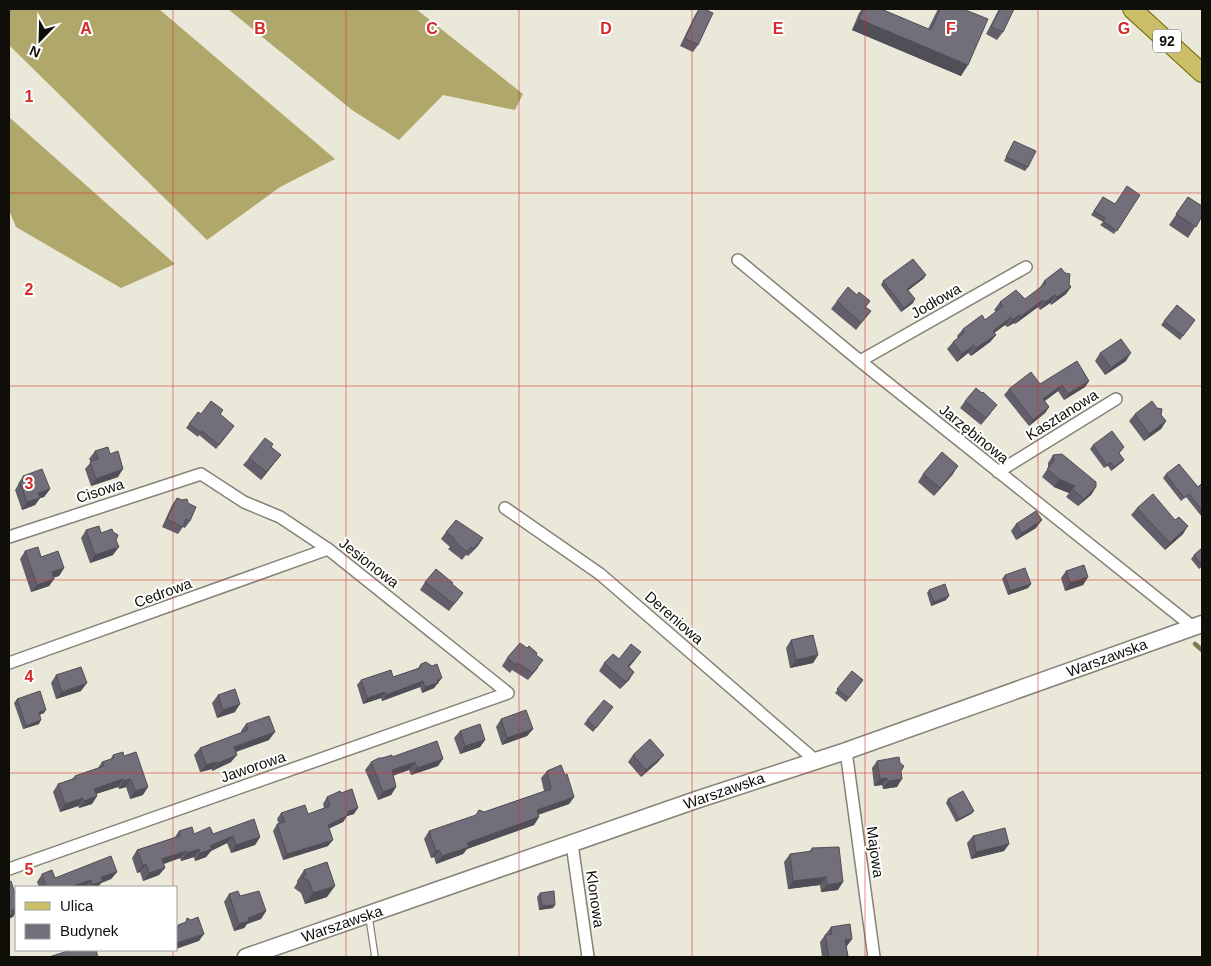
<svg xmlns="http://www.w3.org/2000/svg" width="1211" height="966" viewBox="0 0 1211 966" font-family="Helvetica,sans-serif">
	<rect width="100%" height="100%" fill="#eae8d9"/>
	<path fill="#b0a76b" d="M9,9h150l176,150 -55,28 -73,53 -198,-195z
		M228,9h188l107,85 -8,16 -72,-15 -44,45 -47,-30z
		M9,117l166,147 -54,24 -105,-61 -7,-17z"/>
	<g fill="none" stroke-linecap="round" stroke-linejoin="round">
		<path stroke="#827b50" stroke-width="4.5" d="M1195,644l7,6"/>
		<defs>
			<path id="lane" d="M369,917l6,40"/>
			<path id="street" d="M738,260l122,101 333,266
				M860,361l166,-94
				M998,472l118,-73
				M505,508l95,66 215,186
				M9,537l192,-63 43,28 36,15 48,32 180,144
				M9,663l319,-114
				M846,751l28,206
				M572,844l16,113
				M9,869l499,-176"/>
			<path id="secondary" d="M246,957l450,-157 150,-49 356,-127"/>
			<path id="primary" d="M1132,9l70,64"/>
		</defs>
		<use href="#lane" stroke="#858376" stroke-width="8"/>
		<use href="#street" stroke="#858376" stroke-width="14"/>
		<use href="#secondary" stroke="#858376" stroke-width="19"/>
		<use href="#primary" stroke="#716504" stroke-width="20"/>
		<use href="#lane" stroke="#fff" stroke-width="5.5"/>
		<use href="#street" stroke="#fff" stroke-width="11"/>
		<use href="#secondary" stroke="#fff" stroke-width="16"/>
		<use href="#primary" stroke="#cabf67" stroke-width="18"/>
	</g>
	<path fill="#625f6a" d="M699,9l-1,36 -5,7 -13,-6 15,-31z
		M862,9h19l47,20 10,-20h25l-2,67 -109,-46 7,-17z
		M999,9h15l-11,23 -6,8 -11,-6z
		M1014,141l14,26 -3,4 -21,-10z
		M1140,195l-26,39 -14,-9 3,-3 -12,-7 12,-18 12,7z
		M1188,197l14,19 -14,22 -19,-13z
		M926,275l-3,4 -15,11 5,13 -12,9 -20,-27 2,-4z
		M1044,281l25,3 2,3 -5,7 -15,11 -1,-2 -10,7 -2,-3 -23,17 -1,-1 -7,4 -2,-2 -11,8 2,2 -6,7 -19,14 -3,-3 -11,9 -10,-13 6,-7 5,-4 -1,-2 6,-7 22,-9 11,-8 -2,-2 6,-8 25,-3 14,-10z
		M857,295l13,6 -4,6 5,4 -15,19 -25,-21 6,-8z
		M1177,305l15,19 -12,16 -19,-15z
		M1100,353l26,8 -21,14 -10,-14z
		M1089,381l-4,6 -21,13 -6,-9 -13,10 4,6 -4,6 -16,13 -25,-31 5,-6 31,-5z
		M965,401l26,12 -10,12 -21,-17z
		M201,414l19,1 14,11 -18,23 -17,-14 -1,2 -12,-9 3,-4z
		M1135,414l26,1 5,6 -5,8 -17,12 -15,-20z
		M1093,445l26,8 5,7 -3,3 -10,8 -3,-5 -4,2 -14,-19z
		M271,447l10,8 -20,25 -18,-15 6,-7z
		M95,451l15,3 8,23 -27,9 -6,-17 6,-7 -2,-3z
		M1053,455l43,32 -5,8 -13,11 -12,-9 3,-4 -15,-6 -12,-10 6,-9v-5z
		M923,474h30l-19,22 -16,-14z
		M1166,474l32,13 4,-4v34l-16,-20 -5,4 -18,-23z
		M23,476l27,13 -6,8 -4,1 -5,7 -13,5 -7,-20 3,-5v-1z
		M177,498l13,23 -5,7 -2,-1 -5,7 -16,-7 10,-22z
		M1137,508l46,26 -18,16 -34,-35z
		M1016,524l20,4 -20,12 -5,-9z
		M86,530l15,3 15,7 -3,15 -23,8 -9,-25z
		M446,532l37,6 -15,18 -2,-1 -4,5 -14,-11 2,-2 -9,-8z
		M1202,548v19l-3,2 -8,-10 3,-4z
		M25,551l16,6 23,11 -5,8 -5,1v2l-5,7 -18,6 -11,-33z
		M1066,571l22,6 -5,8 -18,6 -4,-13z
		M1005,575l26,9 -3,4 -20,7 -6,-16z
		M425,582l27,2 11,9 -14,18 -29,-21z
		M929,590l17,10 -15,6 -4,-13z
		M791,640l27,15 -5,8 -23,5 -4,-20z
		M536,655l2,13 -10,12 -16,-10 -2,3 -8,-7 5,-8z
		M619,659l16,1 -6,7 5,5 -5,8 -9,9 -21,-18 5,-8z
		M421,664l18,19 -2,1 -3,4 -12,5 -2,-6 -38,14 -1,-3 -18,6 -6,-19 4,-5 32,-3 25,-9z
		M852,671l11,9 -17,22 -11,-9z
		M56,675l25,16 -25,8 -5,-16z
		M218,695l17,17 -18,6 -5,-15z
		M17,699l27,14 -5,2v9l-16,5 -9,-26z
		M613,707l-20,25 -9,-8 3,-4z
		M501,719l32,10 -6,7 -25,9 -6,-18z
		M246,724l23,16 -33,12 -5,10 -19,9v-2l-12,3 -6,-17 6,-7 41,-15v-2z
		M460,731l25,9 -5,7 -20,7 -6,-16z
		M113,755l30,40 -13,4 -4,-12 -7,2 -1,-2 -22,7 1,2 -5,8 -13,4 -1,-2 -18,6 -7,-20 5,-8 14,-5 3,-3 23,-8 4,-6 8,-2z
		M633,755l25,7 -17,15 -13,-15z
		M392,757l46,9 -27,9 -2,-5 -16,5 3,12 -5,8 -13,5 -13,-30 6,-8 11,-4z
		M877,761l24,10 -4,16 -14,2 -1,-4 -8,1 -2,-18z
		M547,771l18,4 9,22 -5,7 -31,11 1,2 -5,8 -67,24 -4,5 -27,10 -2,-7 -3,1 -7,-19 5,-8 46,-15 4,-6 5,2 60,-21 -3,-13z
		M327,797l27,17 -7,2 -4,6 -14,6 -1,18 -45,14 -10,-29 4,-7h2l-2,-5 4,-6 27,1 16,-6 -1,-4z
		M948,799l26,12 -3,3 -15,8 -10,-19z
		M179,831l15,3h19l47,3 -5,8 -24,8 -4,-10 -16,8 -5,6 -11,4 -1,-4 -13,4 -1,-3 -16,6 -5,11 -16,6 -3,-9 -3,1 -5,-15 5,-8 38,-13z
		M973,836l36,8 -5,7 -33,8 -4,-16z
		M812,848l26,42 -17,2 -1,-7 -32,4 -4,-27 6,-8 19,-2z
		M304,870l23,27 -22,7 -4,-11 -7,-5 3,-5v-2z
		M117,872l-6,7 -10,4 -3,4h-59l-2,-5 5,-8 13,4z
		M540,893l15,12 -2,3 -14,2 -2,-13z
		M229,894l11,2 26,15 -5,8 -14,5 -3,4 -10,3 -10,-29z
		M831,927l21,12 -6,7 2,10 -1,1h-25l-2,-15z"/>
	<path fill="#504e56" d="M859,19l109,46 -7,11 -109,-46z
		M926,275l-3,4 -18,14 2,-4z
		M1071,287l-5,7 -15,11 6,-8z
		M1055,295l-5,8 -10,7 5,-8z
		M915,299l-2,4 -12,9 3,-4z
		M1043,300l-5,7 -23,17 5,-7z
		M1019,315l-5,8 -7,4 6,-7z
		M1011,317l-6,8 -18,13 6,-7z
		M996,335l-6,7 -19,14 5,-8z
		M974,345l-6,8 -11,9 5,-8z
		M1131,353l-5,8 -21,14 6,-7z
		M1089,381l-4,6 -21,13 4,-6z
		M1062,385l-4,6 -19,14 4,-6z
		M1049,407l-4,6 -16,13 4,-6z
		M1166,421l-5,8 -17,12 5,-7z
		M281,455l-6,7 -14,18 5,-8z
		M1124,460l-3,3 -10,8 3,-4z
		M958,466l-5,8 -19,22 6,-8z
		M123,469l-5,8 -27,9 5,-7z
		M1059,479l16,7 -6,7 -15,-6z
		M1096,487l-5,8 -13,11 6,-7z
		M50,489l-6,8 -4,1 -5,7 -13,5 5,-8 11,-9z
		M1042,520l-6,8 -20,12 6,-7z
		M1188,526l-5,8 -18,16 5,-7z
		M483,538l-5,8 -10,10 5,-7z
		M119,547l-6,8 -23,8 5,-8z
		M64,568l-5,8 -12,4 5,-8z
		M1088,577l-5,8 -18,6 5,-8z
		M54,579l-5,7 -18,6 6,-7z
		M1031,584l-3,4 -20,7 2,-4z
		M949,596l-3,4 -15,6 3,-4z
		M641,652l-6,8 -12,14 5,-8z
		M818,655l-5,8 -23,5 6,-8z
		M634,672l-5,8 -9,9 6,-7z
		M442,678l-8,10 -12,5 3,-6 12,-7z
		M423,681l-3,6 -38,14 4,-6z
		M87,683l-6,8 -25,8 6,-7z
		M385,692l-4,6 -18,6 4,-6z
		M240,704l-5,8 -18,6 6,-8z
		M46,710l-2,3 -8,3 3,-4z
		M41,720l-2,4 -16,5 3,-3z
		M533,729l-6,7 -25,9 5,-7z
		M275,732l-6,8 -40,14 5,-7z
		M485,740l-5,7 -20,7 5,-8z
		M237,755l-6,7 -19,9 6,-8z
		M664,755l-6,7 -17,15 5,-7z
		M443,759l-5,7 -27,9 6,-7z
		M217,762l-5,7 -12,3 6,-7z
		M415,762l-6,8 -22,8 5,-8z
		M887,778l-5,7 -8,1 6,-7z
		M123,779l-5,8 -29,9 5,-7z
		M131,779l-5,8 -7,2 5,-8z
		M902,779l-5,8 -14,2 5,-8z
		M148,787l-5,8 -13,4 5,-8z
		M396,787l-5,8 -13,5 5,-8z
		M97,796l-5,8 -13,4 5,-7z
		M574,797l-5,7 -38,13 6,-7z
		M83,798l-5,8 -18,6 5,-8z
		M358,808l-4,6 -7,2 -4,6 -19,9 4,-6 21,-14z
		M974,811l-3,3 -15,8 3,-3z
		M539,817l-5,8 -67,24 -4,5 -27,10 6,-8 25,-13z
		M233,836l-6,7 -16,8 -5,6 -11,4 5,-8 10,-7z
		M260,837l-5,8 -24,8 5,-8z
		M333,840l-5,6 -45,14 4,-6z
		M1009,844l-5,7 -33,8 5,-7z
		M199,849l-5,8 -13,4 6,-8z
		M439,850l-5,7 -3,1 5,-7z
		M186,851l-6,7 -23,8 5,-7z
		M146,864l-6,8 -3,1 6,-8z
		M165,868l-6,7 -16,6 6,-8z
		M117,872l-6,7 -10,4 -3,4h-8l2,-2 9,-8z
		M826,877l-6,8 -32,4 5,-8z
		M91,880l-6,7h-15z
		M843,882l-5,8 -17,2 6,-7z
		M335,886l-8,11 -22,7 8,-11z
		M555,905l-2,3 -14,2 3,-4z
		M16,908v4l-3,5 -4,2v-6l2,-2z
		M266,911l-5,8 -14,5 -3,4 -10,3 5,-7 9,-6z
		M204,934l-5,7 -23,8v-6z
		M852,939l-5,7 -7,2 5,-8z"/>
	<path fill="#726f7b" stroke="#504e56" d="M699,9h5l9,4 -15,32 -13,-7z
		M864,9h17l50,21 9,-21h23l25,10 -20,46 -109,-46z
		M1000,9h14l-11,23 -12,-5z
		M1014,141l22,10 -8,16 -22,-10z
		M1127,186l13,9 -23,36 -14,-10 2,-3 -11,-7 9,-14 12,7z
		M1188,197l14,9v10l-6,11 -20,-13z
		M913,259l13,16 -19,14 8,10 -11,9 -21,-27z
		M1061,268l4,5 5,1 -1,10 2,3 -14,10 -2,-2 -10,7 -2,-2 -23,17 -1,-2 -6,5 -2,-3 -18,14 3,4 -20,13 -2,-3 -12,9 -9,-12 11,-9 -1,-4 19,-14 3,5 18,-14 -3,-4 16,-12 9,9 21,-16 -2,-2z
		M848,287l9,8 2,-3 11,9 -5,6 6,4 -10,12 -24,-22z
		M1177,305l18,15 -12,16 -19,-15z
		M1121,339l10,14 -20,15 -11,-15z
		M1077,361l12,20 -21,13 -6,-9 -19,14 6,8 -16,13 -24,-31 22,-17 9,12z
		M976,388l6,5 1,-1 14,13 -11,13 -21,-17z
		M211,401l12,9 -3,4 14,12 -15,19 -17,-14 -1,2 -12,-9 9,-12 3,2z
		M1152,401l5,7 5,1 -1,6 5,6 -17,13 -14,-20z
		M1112,431l12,16 -5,6 5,7 -10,7 -4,-5 -3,3 -14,-20z
		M265,438l8,6 -2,3 10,8 -15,17 -17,-14z
		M108,447l2,7 8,-3 5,18 -27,10 -6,-17 8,-3 -3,-8z
		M942,452l16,14 -18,22 -17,-14z
		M1062,454l34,28v5l-12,12 -12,-10 3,-3 -16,-7 -12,-10 7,-8 -1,-6z
		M1179,464l19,23 4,-4v27l-13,-16 -5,4 -18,-24z
		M42,469l8,20 -12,4 2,5 -13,4 -7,-20 4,-1 -1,-5z
		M1153,494l22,26 4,-3 9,9 -18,17 -33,-35z
		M177,498l5,2 5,-1 1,4 8,4 -6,14 -4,-2 -3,8 -16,-8z
		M1036,511l6,9 -20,13 -6,-9z
		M456,520l27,18 -10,11 -2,-2 -4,5 -13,-11 1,-2 -9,-7z
		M99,526l2,7 11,-4 1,3 5,3 -2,5 3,7 -24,8 -9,-25z
		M38,547l3,10 17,-6 6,17 -12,4 2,7 -17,6 -12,-34z
		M1202,548v18l-8,-11z
		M1084,565l4,12 -18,6 -4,-12z
		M1025,568l6,16 -21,7 -5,-16z
		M436,569l17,14 -1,1 11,9 -9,11 -29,-22z
		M945,584l4,12 -15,6 -5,-12z
		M813,635l5,20 -22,5 -5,-20z
		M520,643l7,5 2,-2 8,7 -1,2 7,5 -10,13 -16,-10 -1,2 -9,-7z
		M631,644l10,8 -13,14 6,6 -8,10 -22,-19 9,-9 6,5z
		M426,662l6,4 5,-2 5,14 -5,2 1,3 -13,4 -2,-6 -37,14 -1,-3 -18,6 -6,-18 30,-10 2,7 27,-9 1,-4z
		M81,667l6,16 -25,9 -6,-17z
		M852,671l11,9 -14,18 -12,-9z
		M235,689l5,15 -17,6 -5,-15z
		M40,691l6,19 -7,2 2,8 -15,6 -9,-27z
		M604,700l9,7 -17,21 -9,-8z
		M526,710l7,19 -26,9 -6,-19z
		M269,716l6,16 -41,15 3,8 -19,8 -1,-1 -11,3 -6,-17 48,-18 -2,-6z
		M480,724l5,16 -20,6 -5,-15z
		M650,739l14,16 -18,15 -13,-15z
		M437,741l6,18 -26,9 -2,-6 -23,8 4,17 -13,5 -12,-30 8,-4h3l10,-3v2z
		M123,752l1,4 12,-4 12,35 -13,4 -4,-12 -7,2 -1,-2 -29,10 3,7 -13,5 -1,-3 -18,6 -7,-20 18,-6 -1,-2 29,-10 -2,-4 12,-4 -1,-3z
		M899,757l1,6 4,3 -3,5 1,8 -14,2 -1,-3 -7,1 -3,-18z
		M561,765l4,10 2,-1 7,23 -37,13 2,7 -72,26 2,4 -27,9 -3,-6 -3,1 -7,-20 47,-16 3,-5 5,2 67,-23 -4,-18z
		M352,789l6,19 -9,3 -2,5 -19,9 5,15 -46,14 -10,-30 8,-2 -4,-9 24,-8 3,9 22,-8 -3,-9 13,-6 1,2z
		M963,791l11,20 -15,8 -11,-20z
		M254,819l6,18 -24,8 -3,-9 -23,10 2,3 -12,4 -1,-4 -12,4 -1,-2 -24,8 3,9 -16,5 -3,-9 -3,1 -6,-15 43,-14 -1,-5 13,-4 2,7 16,-7 3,7z
		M1005,828l4,16 -33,8 -3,-16z
		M839,847l4,35 -16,3 -1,-8 -33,4 -3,-27 22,-3v-3z
		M111,856l6,16 -16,5 2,4 -11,4 -1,-5 -21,7h-24l-4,-13 10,-4 3,8z
		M327,862l8,24 -22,7 -4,-12 -7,-4 4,-2 -2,-5z
		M11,881l5,16v11l-5,3 1,3 -3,1v-33z
		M238,891l2,5 19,-5 7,20 -18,7 1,3 -10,3 -10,-30z
		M554,891l1,14 -13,1 -2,-13z
		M198,917l6,17 -28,9v-16l3,-1 -1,-1 8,-3 1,-4 4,2z
		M850,924l2,15 -7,1 3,16 -6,1h-13l-4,-22 7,-1 -1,-7z
		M71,950h25l2,7h-49z"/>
	<path fill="none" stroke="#d62828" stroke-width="1" stroke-opacity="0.55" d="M173,9v878M346,9v948M519,9v948M692,9v948M865,9v948M1038,9v948M9,193h1193M9,386h1193M9,580h1193M9,773h1193M173,950v7"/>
	<g text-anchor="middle" stroke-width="4" stroke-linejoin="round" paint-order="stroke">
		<rect fill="#fff" stroke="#575653" stroke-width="1" x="1153" y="29.5" width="28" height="23" rx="4"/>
		<g font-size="14" font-weight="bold" fill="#0f0e09">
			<text x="1167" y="46">92</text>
		</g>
		<g font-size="15" fill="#0f0e09" stroke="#fff">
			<text transform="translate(936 301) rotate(-30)" y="5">Jodłowa</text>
			<text transform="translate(1062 415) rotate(-32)" y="5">Kasztanowa</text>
			<text transform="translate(974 434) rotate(39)" y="5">Jarzębinowa</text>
			<text transform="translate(100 491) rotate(-18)" y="5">Cisowa</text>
			<text transform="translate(369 563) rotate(38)" y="5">Jesionowa</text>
			<text transform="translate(163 593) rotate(-20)" y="5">Cedrowa</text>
			<text transform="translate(674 618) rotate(41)" y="5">Dereniowa</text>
			<text transform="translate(1107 658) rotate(-20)" y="5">Warszawska</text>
			<text transform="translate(253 767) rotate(-19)" y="5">Jaworowa</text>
			<text transform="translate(724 791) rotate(-19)" y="5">Warszawska</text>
			<text transform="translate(875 852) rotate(82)" y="5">Majowa</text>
			<text transform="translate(595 899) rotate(82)" y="5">Klonowa</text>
			<text transform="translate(342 924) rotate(-19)" y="5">Warszawska</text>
		</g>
	</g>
	<g font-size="16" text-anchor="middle" font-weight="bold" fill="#d62828" stroke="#fff" stroke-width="4" stroke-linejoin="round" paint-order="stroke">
		<text x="86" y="34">A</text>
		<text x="260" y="34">B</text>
		<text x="432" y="34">C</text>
		<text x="606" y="34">D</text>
		<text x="778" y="34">E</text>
		<text x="951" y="34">F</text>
		<text x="1124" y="34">G</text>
		<text x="29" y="102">1</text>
		<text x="29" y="295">2</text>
		<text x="29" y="489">3</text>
		<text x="29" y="682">4</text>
		<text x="29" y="875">5</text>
	</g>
	<rect width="1211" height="966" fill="none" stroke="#0f0e09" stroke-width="20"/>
	<rect x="15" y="886" width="162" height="65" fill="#ffffff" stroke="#9f9f9d"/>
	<rect x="25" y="902" width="25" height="8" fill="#cabf67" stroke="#9f9f9d"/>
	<text x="60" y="911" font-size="15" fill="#0f0e09">Ulica</text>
	<rect x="25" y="924" width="25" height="15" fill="#726f7b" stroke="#9f9f9d"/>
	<text x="60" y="936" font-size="15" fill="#0f0e09">Budynek</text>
	<g transform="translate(40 40) rotate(203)" stroke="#ffffff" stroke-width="4" paint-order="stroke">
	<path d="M0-4L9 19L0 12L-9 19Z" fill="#0f0e09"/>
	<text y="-8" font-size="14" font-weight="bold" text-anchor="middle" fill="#0f0e09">N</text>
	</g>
</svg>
